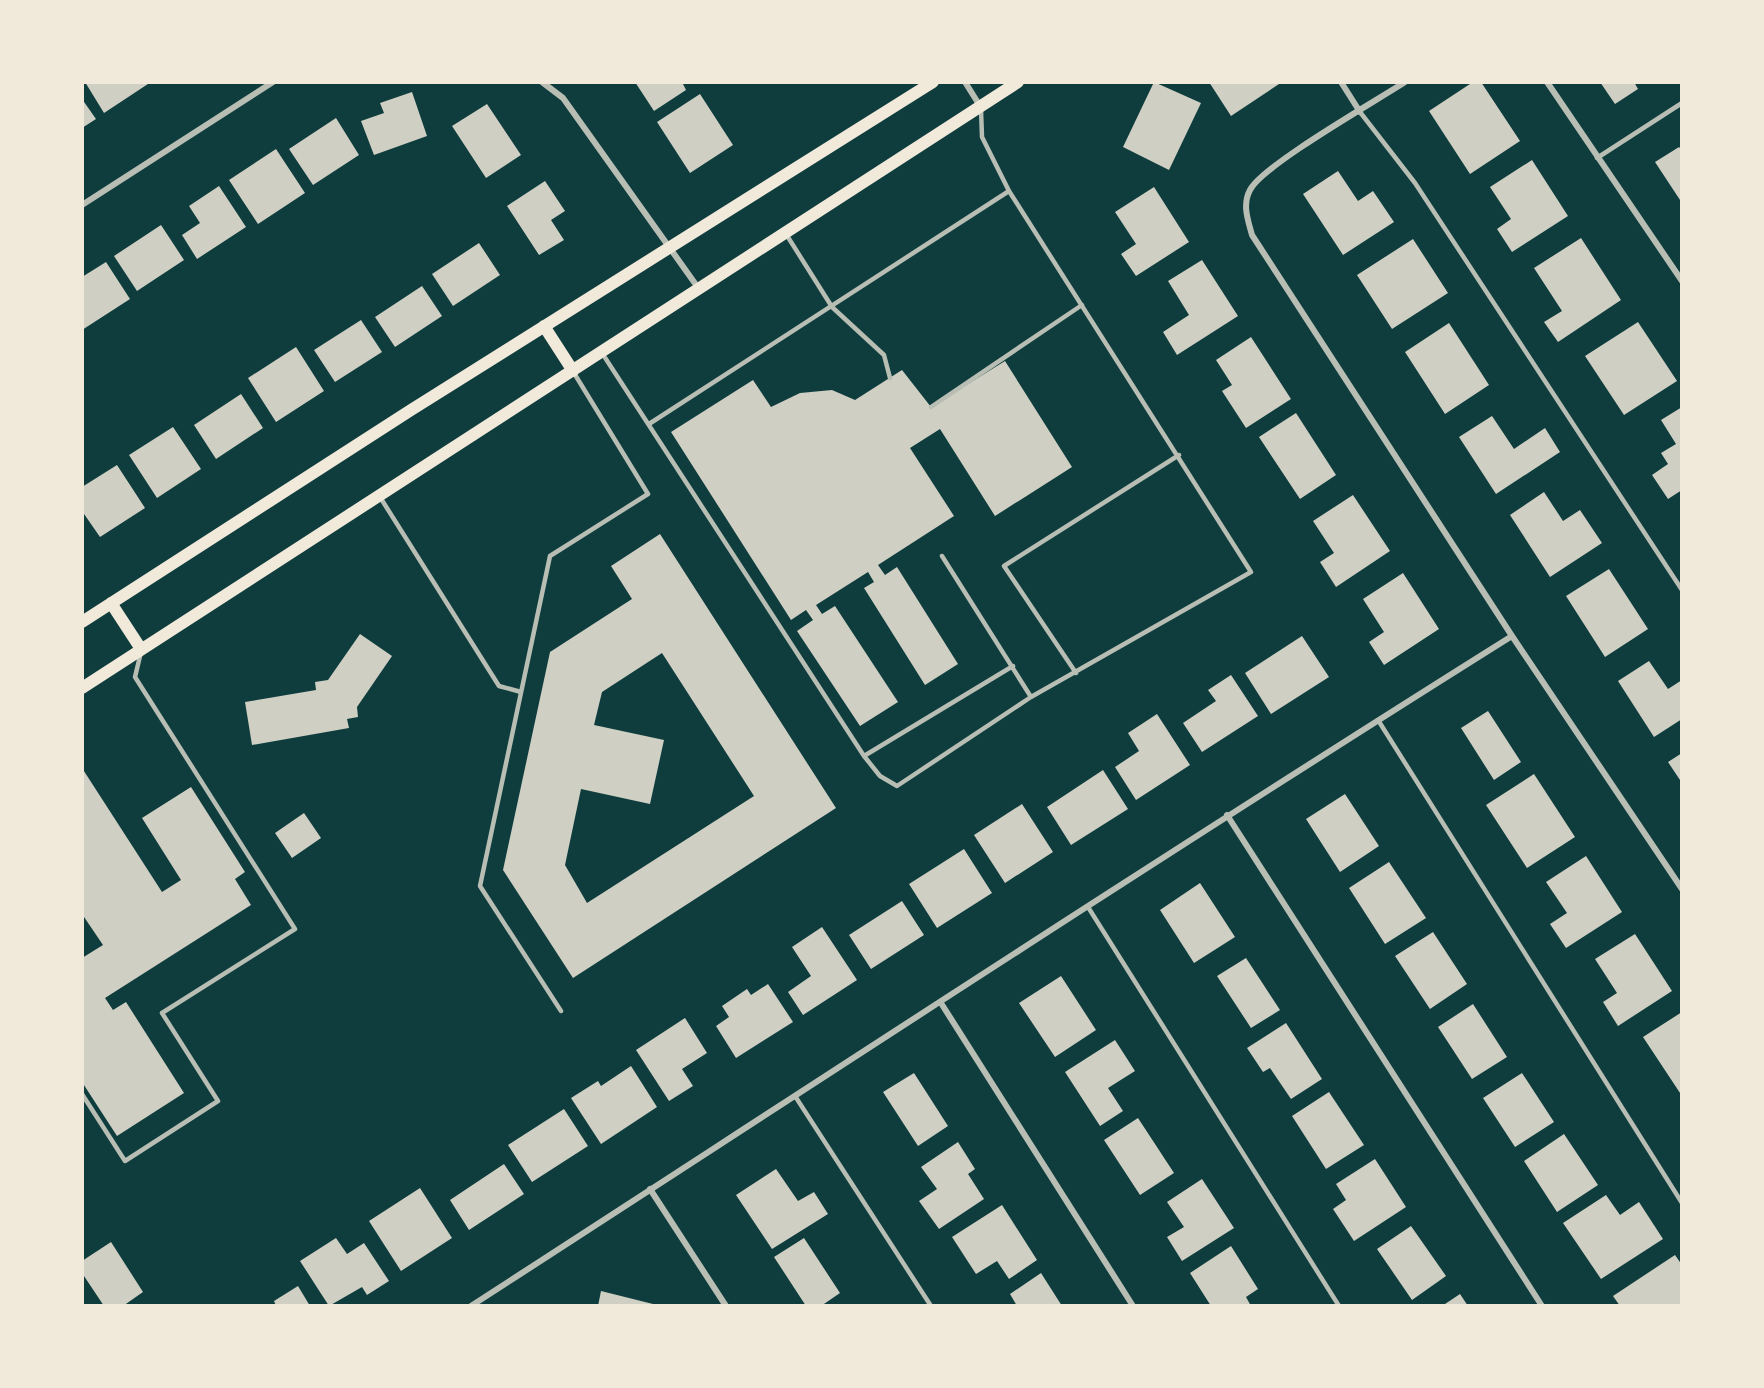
<svg xmlns="http://www.w3.org/2000/svg" width="1764" height="1388" viewBox="0 0 1764 1388" font-family="Barlow,sans-serif">
	<rect width="100%" height="100%" fill="#0f3d3e"/>
	<path fill="#cfcfc3" fill-rule="evenodd" d="M85,82h66l-47,31z
		M635,82h47l4,8 -32,21z
		M1154,82l47,21 -32,67 -46,-23z
		M1209,82h73l-51,34z
		M1473,82h8l39,59 -50,33 -41,-63z
		M1600,82h34l4,7 -23,15z
		M412,92l15,44 -53,19 -13,-34 23,-8 -4,-10z
		M700,94l33,51 -43,28 -33,-51z
		M82,99l14,20 -14,9z
		M487,104l34,51 -35,23 -34,-52z
		M336,118l23,37 -46,30 -24,-36z
		M1679,147l3,3v53l-27,-41z
		M276,149l29,44 -47,31 -29,-44z
		M1532,160l36,56 -56,36 -15,-23 14,-10 -21,-32z
		M1338,171l20,30 15,-10 21,31 -51,33 -40,-61z
		M545,181l20,30 -14,9 13,20 -25,15 -32,-49z
		M219,186l27,41 -49,32 -15,-24 18,-12 -11,-17z
		M1154,187l35,55 -53,34 -15,-22 15,-10 -21,-32z
		M161,225l23,35 -47,31 -23,-35z
		M1581,238l40,62 -63,42 -14,-20 18,-11 -28,-43z
		M1413,239l35,54 -56,36 -35,-54z
		M479,243l21,32 -47,31 -21,-32z
		M1202,260l36,56 -61,39 -14,-23 26,-17 -21,-34z
		M106,262l24,37 -48,31v-53z
		M422,286l20,30 -47,31 -20,-30z
		M361,320l21,32 -47,30 -21,-32z
		M1638,322l39,59 -53,34 -39,-59z
		M1449,323l40,62 -44,29 -40,-62z
		M1251,337l40,62 -45,29 -24,-37 10,-6 -16,-25z
		M296,347l28,44 -48,31 -28,-44z
		M1005,361l67,106 -77,49 -55,-87 -30,19 44,68 -76,49 7,10 12,-8 61,97 -33,21 -61,-97 10,-6 -6,-10 -52,33 6,9 13,-8 63,96 -38,24 -63,-95 16,-11 -7,-10 -15,10 -120,-188 82,-52 18,27 29,-14 32,-3 23,10 47,-30 29,37z
		M241,394l22,34 -47,31 -22,-34z
		M1682,407v83l-14,9 -16,-24 16,-11 -7,-11 15,-9 -15,-24z
		M1296,413l40,62 -36,24 -41,-62z
		M1492,416l22,33 31,-21 15,24 -64,42 -37,-57z
		M173,427l28,42 -44,29 -28,-43z
		M117,465l28,43 -45,29 -18,-26v-24z
		M1544,492l19,29 17,-11 22,33 -52,34 -40,-62z
		M1353,495l37,56 -54,36 -16,-25 14,-9 -21,-32z
		M660,534l176,274 -263,170 -70,-108 47,-218 82,-53 -21,-33zM662,653l92,143 -167,107 -22,-38 16,-76 69,15 14,-64 -70,-15 8,-33z
		M1609,569l39,60 -43,28 -39,-61z
		M1403,573l36,56 -55,36 -15,-23 15,-10 -21,-33z
		M360,634l32,22 -35,51 1,10 -11,2 2,9 -97,17 -7,-43 71,-12 -1,-8 13,-2z
		M1302,636l27,41 -58,37 -26,-41z
		M1649,661l19,28 14,-9v39l-28,18 -36,-56z
		M1231,675l27,41 -56,36 -19,-29 33,-22 -8,-11z
		M1488,711l33,51 -27,18 -33,-52z
		M1157,714l33,51 -54,35 -21,-33 24,-16 -11,-18z
		M1682,753v30l-14,-21z
		M82,768l80,124 19,-12 -39,-62 49,-31 54,85 -10,7 16,26 -146,93 8,12 13,-8 58,91 -67,43 -35,-54v-124l21,-13 -21,-31z
		M1103,770l25,39 -57,36 -24,-38z
		M1534,774l41,63 -48,31 -41,-63z
		M1345,794l34,52 -39,26 -34,-53z
		M1022,804l31,48 -48,31 -31,-48z
		M304,813l17,25 -29,20 -17,-25z
		M964,849l28,44 -55,35 -28,-44z
		M1586,856l36,56 -56,36 -16,-24 17,-11 -21,-31z
		M1389,862l37,56 -41,26 -36,-56z
		M1200,883l35,54 -41,26 -34,-53z
		M902,901l22,34 -53,34 -22,-34z
		M822,927l35,53 -54,35 -15,-23 23,-16 -19,-29z
		M1433,932l34,52 -37,25 -35,-53z
		M1635,934l37,57 -54,35 -15,-24 14,-9 -22,-34z
		M1246,958l34,52 -29,18 -34,-52z
		M1061,976l35,54 -41,27 -36,-54z
		M768,984l25,38 -57,36 -20,-32 13,-9 -7,-11 25,-17 4,6z
		M1473,1004l34,53 -35,22 -34,-52z
		M1682,1012v84l-39,-59z
		M685,1018l22,35 -25,16 11,17 -24,15 -33,-51z
		M1286,1023l36,56 -31,20 -21,-31 -7,4 -16,-24z
		M1115,1040l20,31 -27,17 15,23 -23,15 -35,-54z
		M631,1066l26,41 -56,37 -30,-46 27,-17 3,5z
		M914,1073l34,53 -30,20 -35,-54z
		M1522,1073l32,49 -39,25 -32,-49z
		M1329,1092l35,53 -38,24 -34,-53z
		M564,1109l24,37 -56,36 -24,-37z
		M1138,1118l36,55 -34,22 -36,-55z
		M1564,1134l34,51 -41,27 -33,-51z
		M958,1142l17,27 -7,5 16,25 -45,30 -20,-28 18,-12 -16,-22z
		M1375,1159l31,48 -52,34 -21,-32 13,-9 -10,-16z
		M504,1164l20,30 -55,36 -19,-30z
		M776,1169l22,32 16,-9 14,22 -56,35 -36,-54z
		M1202,1179l32,49 -52,33 -15,-24 17,-10 -17,-25z
		M420,1188l32,50 -51,33 -32,-50z
		M1606,1195l14,20 19,-13 24,37 -62,40 -38,-56z
		M1002,1205l35,55 -28,19 -12,-18 -21,13 -24,-37z
		M1411,1226l35,50 -34,24 -35,-51z
		M336,1238l11,16 17,-11 25,38 -22,14 -5,-8 -33,19 -29,-45z
		M804,1238l36,55 -19,13h-15l-32,-49z
		M111,1242l32,50 -20,14h-19l-22,-33v-12z
		M1231,1246l27,43 -12,8 5,9h-40l-21,-33z
		M1675,1255l7,10v41h-62l-7,-10z
		M1041,1273l21,33h-45l-7,-12z
		M298,1286l12,20h-34l-2,-5z
		M601,1291l56,14v1h-59z
		M1460,1294l8,12h-26z"/>
	<g fill="none" stroke-linecap="round" stroke-linejoin="round">
		<path stroke="#b8beb3" stroke-width="4.5" d="M1360,112l55,71 267,407
			M1597,158l85,-55
			M786,234l46,73 52,48 6,23
			M602,353l262,403 16,20 17,10 134,-89 220,-125 -242,-381 -27,-54 -1,-28
			M931,407l151,-102
			M649,424l360,-233
			M380,497l119,189 22,6
			M942,556l89,141
			M1076,673l-72,-107 175,-111
			M1378,720l304,483
			M864,756l149,-90
			M1088,907l251,399
			M561,1011l-81,-125 70,-330 98,-62 -74,-121
			M82,1094l43,67 93,-60 -56,-88 133,-84 -160,-252 6,-25
			M795,1096l136,210"/>
		<path stroke="#b8beb3" stroke-width="6" d="M542,82l21,16 136,191
			M965,82l15,24
			M1341,82l19,30
			M1405,82c-29,19 -142,83 -155,108 -8,15 -2,30 2,45l260,401 170,253
			M1547,82l135,199
			M82,205l191,-123
			M1227,815l315,491
			M941,1003l192,303
			M650,1189l76,117
			M471,1306c346,-224 692,-451 1041,-670"/>
		<path stroke="#f1e9da" stroke-width="12" d="M544,326l29,45
			M111,603l30,46
			M82,622l329,-212 522,-328
			M82,688l936,-606"/>
	</g>
	<rect width="1764" height="1388" fill="none" stroke="#f1e9da" stroke-width="168"/>
</svg>
